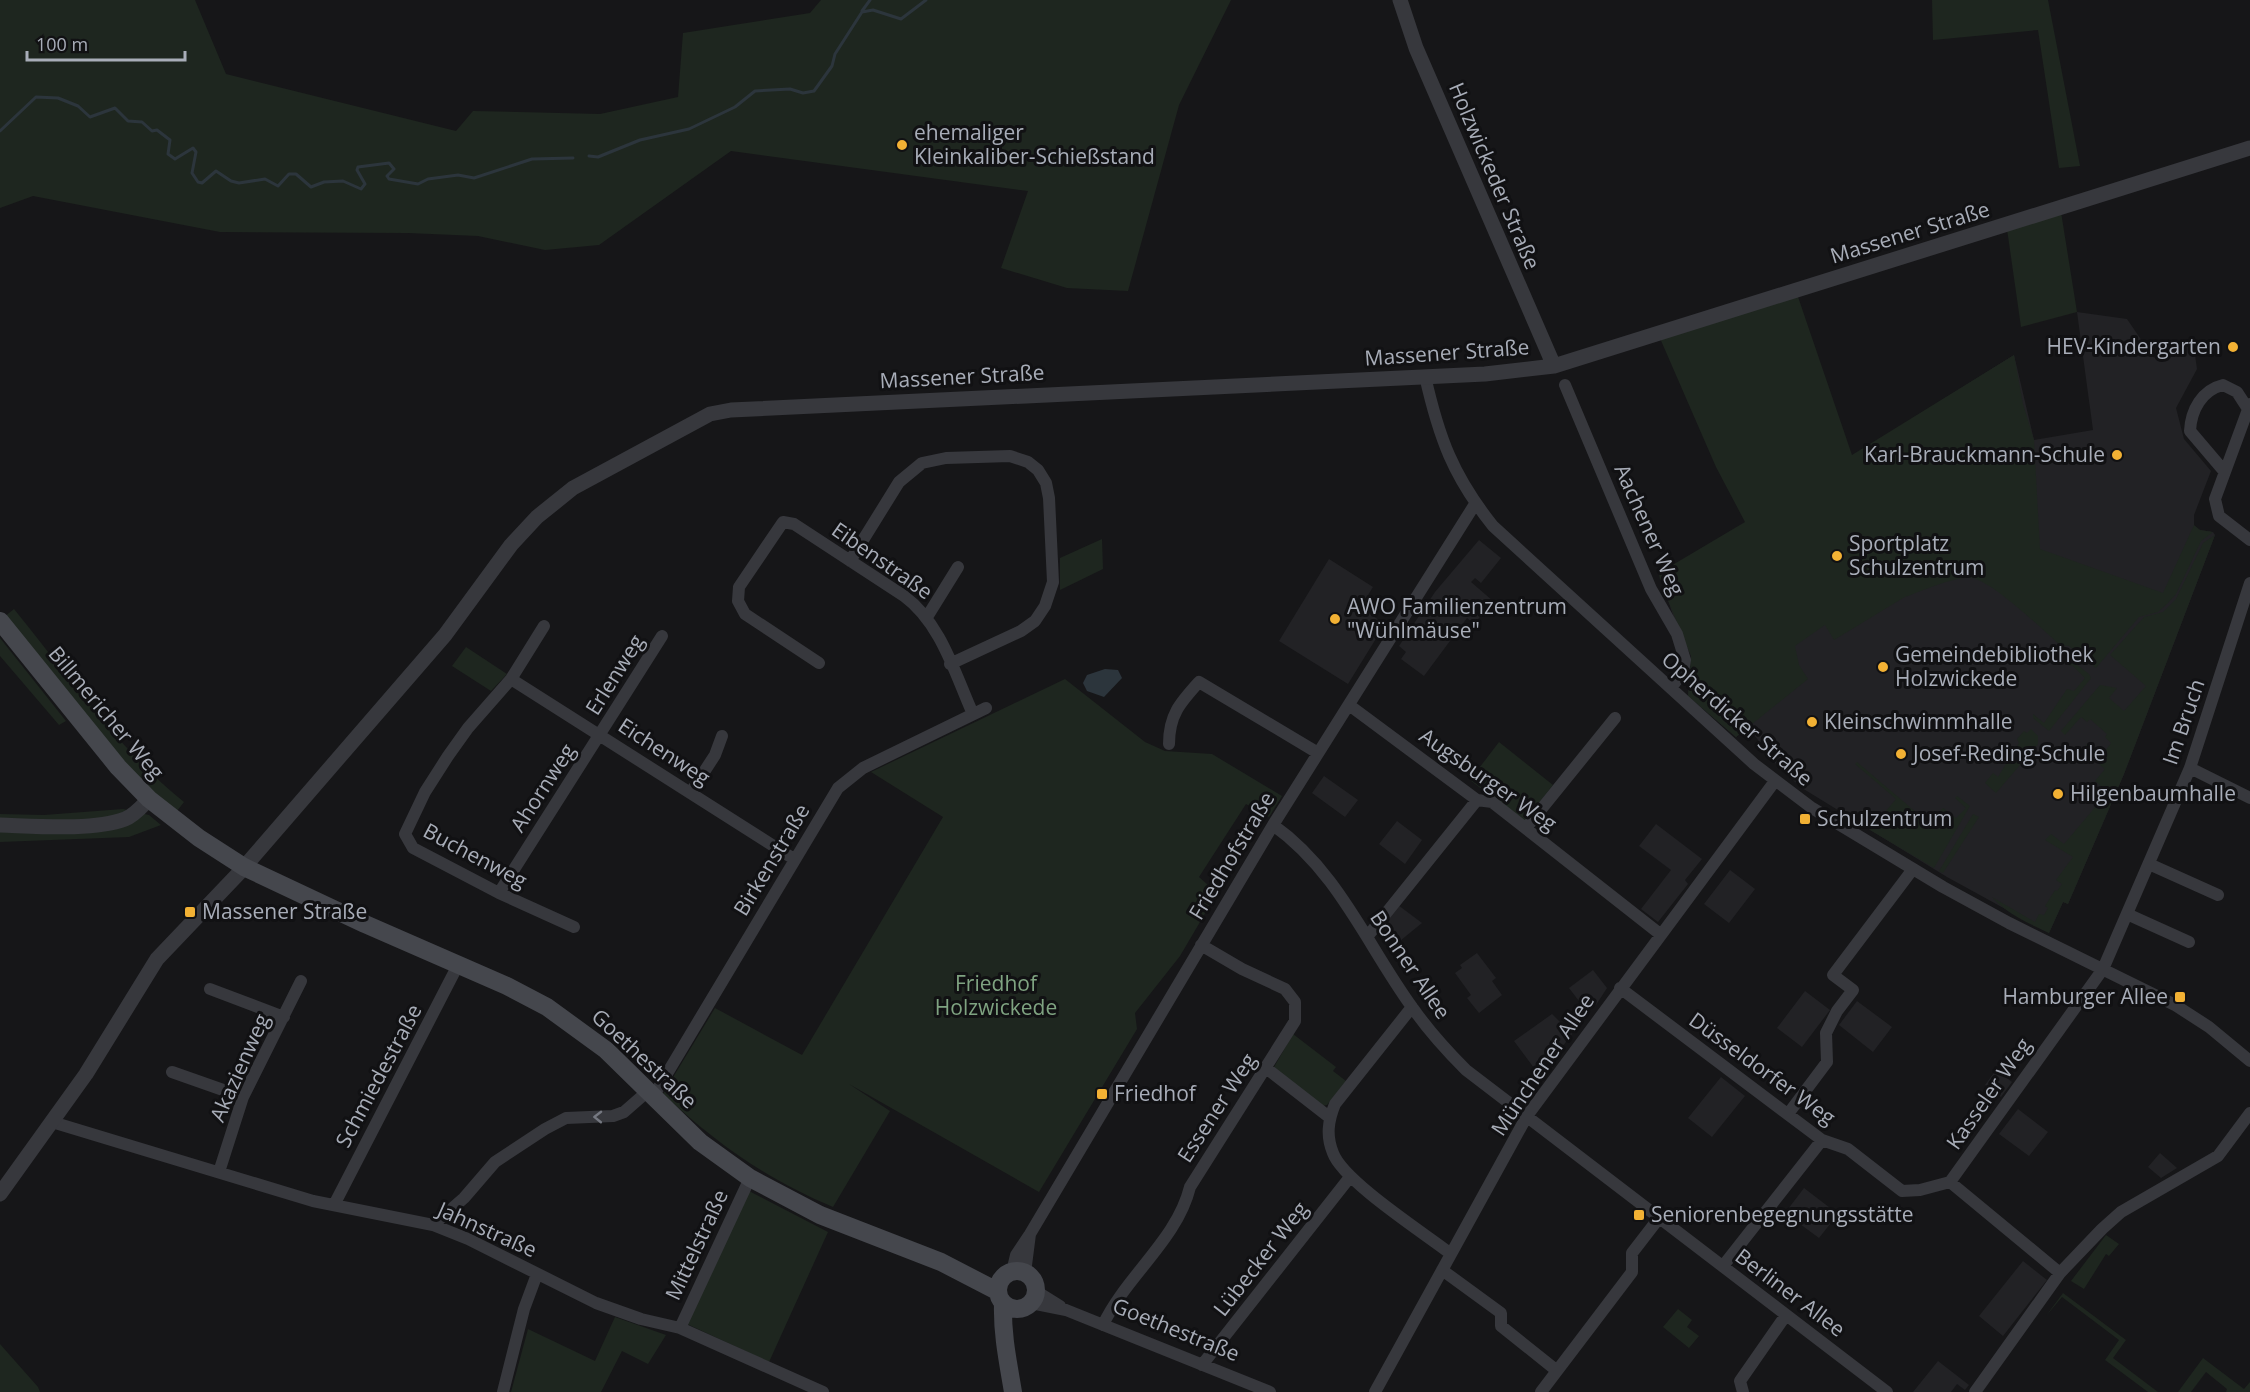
<svg xmlns="http://www.w3.org/2000/svg" width="2250" height="1392" viewBox="0 0 2250 1392" font-family="'Open Sans',sans-serif">
	<rect width="100%" height="100%" fill="#161618"/>
	<path fill="#222225" d="M2077,312l50,7 26,38 7,3 13,-20h20l4,29 -21,39 8,31 27,32 -17,44v11l6,4 13,2 2,3 -91,239 -56,130 -5,-2 -14,31 -102,-56 -145,-89 -23,-20 -27,-36 -9,-1 -7,6 -48,-41 3,-40 -16,-35 -16,-48 28,-14 327,-204 20,85 59,-10z
		M1479,540l22,18 -20,25 -6,-5 -4,4 22,19 -19,23 -7,-6 -43,58 -23,-17 5,-7 -7,-6 36,-54z
		M1329,559l44,28 -8,13 10,6 -5,8 15,10 -37,60 -69,-43z
		M1324,776l34,24 -13,17 -33,-24z
		M1397,821l25,19 -17,24 -26,-20z
		M1656,824l46,35 -17,21 3,4 -30,38 -17,-13 30,-39 -32,-24z
		M1730,870l25,19 -26,34 -25,-19z
		M1398,905l24,18 -27,22 -13,-19z
		M1477,953l19,25 -4,3 10,14 -23,18 -12,-15 4,-3 -16,-22 7,-5 -2,-3z
		M1593,970l14,18 -11,17 -11,4 -16,-21z
		M1805,991l25,19 -28,37 -25,-19z
		M1857,1001l35,26 -19,25 -34,-27z
		M1552,1014l20,20 -32,42 -26,-35z
		M1996,1070l16,12 -11,15 -16,-12z
		M1721,1077l24,19 -33,41 -24,-19z
		M2018,1109l30,23 -19,24 -30,-22z
		M2160,1153l17,15 -16,10 -13,-11z
		M1804,1188l34,26 -19,24 -34,-25z
		M2023,1261l24,19 -44,56 -24,-20z
		M1938,1361l31,24 -4,5 -8,-6 -6,8h-38z"/>
	<path fill="#1e261f" d="M0,0h195l31,74 230,57 17,-20 127,3 78,-17 5,-64 127,-20 11,-13h410l-52,105 -51,186 -61,-3 -66,-20 27,-77 -297,-40 -132,94 -54,5 -67,-14 -70,-3 -188,-1 -187,-36 -33,12z
		M1932,0h116l32,166 -21,2 -21,-138 -105,10z
		M2061,212l16,100 -56,15 -14,-98z
		M1796,291l56,164 162,-100 9,49 11,36 6,109 123,44 31,-68 6,5 13,2 -12,9 -25,53 -8,9 -10,9 -19,5 -43,51 -27,-22 -9,-1c-17,-15 -68,-64 -88,-67 -16,-2 -51,13 -66,19l2,-2 -74,45 -9,-15 -30,21 4,19 9,14 -72,58 -48,-41 3,-40 -29,-70 13,-7 4,4 -6,-10 -13,7 -1,-7 86,-51 -29,-55 -57,-131z
		M2215,535l-91,239 -56,130 -5,-2 -14,31c-21,-10 -42,-19 -57,-36l43,25 4,-8 5,1 4,-7 -3,-2 10,-16 2,1 5,-7 -6,-4 17,-23 -28,-17 6,-6 13,10 44,-52 -13,-11 10,-12 -23,-19 6,-7 14,12 9,-12 -6,-6 2,-3 -17,-15 -3,3 -6,-5 -16,18 -4,-4 39,-46 17,3 -8,10 15,13 22,-25 -36,-31 34,-38 19,-5 13,-13 27,-56z
		M1102,539l1,30 -43,21v-32z
		M14,609c54,66 103,139 170,193l-7,9 -36,-29 -137,-165z
		M0,638l66,83 -7,4 -59,-69z
		M466,647l41,27 -16,17 -39,-25z
		M2068,658l21,16 2,4 -42,53 -16,-13v-4l11,9 23,-34 7,2 11,-13 -13,-13 -2,1 -5,-4z
		M1065,679l80,63 20,9 47,3 70,42 -13,21 -23,-13 -47,73 18,16 -37,63 -45,57 2,16 -98,163 -190,-108 41,27 -57,96c-67,-28 -117,-64 -170,-113l52,-86 87,47 141,-238 -72,-45z
		M2031,729l7,7v8l-42,49 -11,-10 8,-10 5,4 21,-34 -2,-4 7,-8 3,2z
		M1499,742l54,43 -29,37 -54,-42z
		M1857,762l80,68 10,-11 -8,-7 4,-4 13,10 10,-10 -11,-10 2,-2 13,10 -36,62 -64,-38 26,-31 -41,-35z
		M123,809l26,6 12,10 -32,12 -129,5v-28l44,1z
		M1973,814l6,3 -36,56 -4,-2z
		M1293,1034l43,33 -3,4 13,10 -19,24 -5,1 -48,-39z
		M749,1191l79,41 -59,130 -82,-38z
		M2106,1235l13,9 -10,12 -3,-2 -22,35 -13,-8z
		M2063,1293l63,47 -13,18 45,34h-10l-43,-32 14,-20 -57,-43 -16,19z
		M1678,1309l14,11 -5,7 12,9 -10,12 -26,-21z
		M615,1317l51,18 -18,29 -26,-13 -21,41h-90l17,-63 67,32z
		M0,1344l38,43 2,5h-40z
		M2203,1358l41,31 6,-7v10h-24l1,-3 -21,-17 -15,20h-13z"/>
	<path fill="#2c353c" d="M1105,669l13,1 4,8 -18,19 -17,-6 -4,-8 4,-8z"/>
	<g fill="none" stroke-linecap="round" stroke-linejoin="round">
		<path stroke="#2c353c" stroke-width="3" d="M862,11l8,-11
			M0,131l36,-34 22,1 20,8 12,11 25,-9 13,13 14,1 10,9 5,-1 13,10 -2,14 7,5 18,-11 3,4 -4,21 6,9 4,1 14,-12 15,10 8,2 26,-4 13,7 11,-12h7l15,13 13,-5 19,-1 18,8 4,-5 -8,-14 1,-3 31,-4 5,6 -7,7 2,3 29,5 10,-5 30,-4 16,3 58,-19 41,-1
			M589,156l9,1 42,-17 49,-11 46,-22 20,-16 35,-2 13,4 11,-2 18,-25 3,-12 27,-42 11,-2 28,9 25,-19"/>
		<path stroke="#37383d" stroke-width="12" d="M1425,376c14,62 28,100 68,150l261,238 58,44 131,79 66,36 166,82 34,22 41,34
			M1565,385l86,204 26,45 8,26 -2,12 -12,16
			M2250,404l-35,95 4,17 31,24
			M2224,471l-34,-40c1,-21 12,-41 33,-46l14,7 11,17
			M850,561l49,-79 23,-19 24,-5 64,-2 18,6 10,8 8,13 3,15 4,84 -8,24 -10,15 -14,10 -71,33
			M927,617l31,-50
			M544,626l-33,53 -43,49 -20,28 -23,36 -20,42 8,14 86,45 75,34
			M819,663l-74,-49 -7,-13 1,-14 44,-65 11,2 110,72c37,27 51,78 69,118
			M511,679l283,180
			M1349,705l128,95 15,2 168,132
			M1169,744c0,-29 11,-41 30,-62l119,71
			M2190,768l60,30
			M691,792l24,-37 7,-19
			M1273,825c65,46 94,120 139,182 16,23 35,44 54,63l421,322
			M1526,828l89,-110
			M2149,864l69,31
			M499,893l163,-257
			M2127,914l62,28
			M1367,937l110,-137
			M1620,988l202,152 26,9 54,42 18,-1 30,-8 110,91
			M210,989l74,28
			M1412,1007l-77,97c-7,17 -9,32 -2,49 10,28 91,80 118,101
			M1266,1068l63,49
			M172,1072l71,25
			M653,1097l185,-309 25,-20 123,-60
			M1788,1114l39,-52 -1,-29 11,-22 16,-21 -20,-15 80,-106
			M52,1122l261,79 120,24 35,14 128,64 45,16 39,9 143,64
			M219,1172l24,-75 58,-116
			M1950,1182l153,-213 87,-201 60,-185
			M334,1205l124,-240
			M433,1225l31,-27 31,-36 50,-33 21,-11 47,-2 11,-4 24,-21
			M1723,1266l99,-126
			M1442,1270l59,43v13l55,44
			M1012,1272l4,-17 14,-21 243,-409 202,-321
			M1025,1273l5,-39
			M1036,1291l24,15
			M1031,1303l35,7 204,82
			M1103,1325c23,-49 74,-85 87,-138l105,-166v-19l-10,-13 -43,-20 -41,-24
			M680,1328l70,-150
			M1202,1365l148,-188
			M503,1392l21,-83 13,-35
			M1375,1392l152,-276 248,-335
			M1541,1392l91,-120v-19l27,-35
			M1743,1392l-3,-11 46,-66
			M1975,1392l85,-119 42,-44 19,-17 97,-56 32,-43"/>
		<path stroke="#37383d" stroke-width="15" d="M1400,0l16,48 138,318
			M0,825c34,1 93,6 125,-6 10,-4 17,-13 24,-20
			M0,1194l86,-120 71,-115 82,-86 206,-238 66,-90 26,-28 36,-29 137,-74 21,-4 754,-36 69,-8 696,-218"/>
		<path stroke="#45474d" stroke-width="18" d="M0,621l118,146 31,32 50,39 45,29 121,57 142,62 40,21 59,43 94,92 50,36 70,37 121,47 56,29
			M998 1290a19 19 0 1 1 38 0a19 19 0 1 1-38 0Z
			M1003,1303c-1,31 5,59 10,89"/>
	</g>
	<defs><path id="oneway-chevron" d="M-2-3.5L2.5 0L-2 3.5" fill="none" stroke-width="1.6" stroke-linecap="round" stroke-linejoin="round" transform="scale(1.5)"/></defs>
	<use stroke="#757881" href="#oneway-chevron" transform="translate(598 1117) rotate(-179)"/>
	<g fill="#f2b134" stroke="#111113" stroke-width="2">
		<circle cx="902" cy="145" r="6"/>
		<circle cx="2233" cy="347" r="6"/>
		<circle cx="2117" cy="455" r="6"/>
		<circle cx="1837" cy="556" r="6"/>
		<circle cx="1335" cy="619" r="6"/>
		<circle cx="1883" cy="667" r="6"/>
		<circle cx="1812" cy="722" r="6"/>
		<circle cx="1901" cy="754" r="6"/>
		<circle cx="2058" cy="794" r="6"/>
		<rect x="1799" y="813" width="12" height="12" rx="3"/>
		<rect x="184" y="906" width="12" height="12" rx="3"/>
		<rect x="2174" y="991" width="12" height="12" rx="3"/>
		<rect x="1096" y="1088" width="12" height="12" rx="3"/>
		<rect x="1633" y="1209" width="12" height="12" rx="3"/>
	</g>
	<g text-anchor="middle" stroke-width="6" stroke-linejoin="round" paint-order="stroke">
		<g font-size="21" fill="#a8adb8" stroke="#111113" text-anchor="start">
			<text x="914" y="140">ehemaliger<tspan x="914" dy="24">Kleinkaliber-Schießstand</tspan></text>
			<text x="2221" y="354" text-anchor="end">HEV-Kindergarten</text>
			<text x="2105" y="462" text-anchor="end">Karl-Brauckmann-Schule</text>
			<text x="1849" y="551">Sportplatz<tspan x="1849" dy="24">Schulzentrum</tspan></text>
			<text x="1347" y="614">AWO Familienzentrum<tspan x="1347" dy="24">"Wühlmäuse"</tspan></text>
			<text x="1895" y="662">Gemeindebibliothek<tspan x="1895" dy="24">Holzwickede</tspan></text>
			<text x="1824" y="729">Kleinschwimmhalle</text>
			<text x="1913" y="761">Josef-Reding-Schule</text>
			<text x="2070" y="801">Hilgenbaumhalle</text>
			<text x="1817" y="826">Schulzentrum</text>
			<text x="202" y="919">Massener Straße</text>
			<text x="2168" y="1004" text-anchor="end">Hamburger Allee</text>
			<text x="1114" y="1101">Friedhof</text>
			<text x="1651" y="1222">Seniorenbegegnungsstätte</text>
		</g>
		<g font-size="21" fill="#a8adb8" stroke="#111113">
			<text transform="translate(1494 176) rotate(67)" y="7">Holzwickeder Straße</text>
			<text transform="translate(1910 233) rotate(-17)" y="7">Massener Straße</text>
			<text transform="translate(1447 353) rotate(-4)" y="7">Massener Straße</text>
			<text transform="translate(962 377) rotate(-3)" y="7">Massener Straße</text>
			<text transform="translate(1649 530) rotate(66)" y="7">Aachener Weg</text>
			<text transform="translate(882 561) rotate(35)" y="7">Eibenstraße</text>
			<text transform="translate(615 675) rotate(-58)" y="7">Erlenweg</text>
			<text transform="translate(106 713) rotate(50)" y="7">Billmericher Weg</text>
			<text transform="translate(1737 719) rotate(41)" y="7">Opherdicker Straße</text>
			<text transform="translate(2184 722) rotate(-71)" y="7">Im Bruch</text>
			<text transform="translate(664 752) rotate(33)" y="7">Eichenweg</text>
			<text transform="translate(1488 780) rotate(35)" y="7">Augsburger Weg</text>
			<text transform="translate(543 788) rotate(-57)" y="7">Ahornweg</text>
			<text transform="translate(475 856) rotate(28)" y="7">Buchenweg</text>
			<text transform="translate(1232 856) rotate(-59)" y="7">Friedhofstraße</text>
			<text transform="translate(772 860) rotate(-59)" y="7">Birkenstraße</text>
			<text transform="translate(1410 965) rotate(56)" y="7">Bonner Allee</text>
			<text transform="translate(644 1059) rotate(43)" y="7">Goethestraße</text>
			<text transform="translate(1543 1065) rotate(-56)" y="7">Münchener Allee</text>
			<text transform="translate(240 1068) rotate(-66)" y="7">Akazienweg</text>
			<text transform="translate(1762 1069) rotate(36)" y="7">Düsseldorfer Weg</text>
			<text transform="translate(379 1076) rotate(-62)" y="7">Schmiedestraße</text>
			<text transform="translate(1989 1094) rotate(-55)" y="7">Kasseler Weg</text>
			<text transform="translate(1217 1108) rotate(-57)" y="7">Essener Weg</text>
			<text transform="translate(487 1230) rotate(24)" y="7">Jahnstraße</text>
			<text transform="translate(697 1245) rotate(-65)" y="7">Mittelstraße</text>
			<text transform="translate(1261 1259) rotate(-52)" y="7">Lübecker Weg</text>
			<text transform="translate(1790 1293) rotate(37)" y="7">Berliner Allee</text>
			<text transform="translate(1176 1330) rotate(22)" y="7">Goethestraße</text>
		</g>
		<g font-size="21" fill="#7fa381" stroke="#111113">
			<text x="996" y="991">Friedhof<tspan x="996" dy="24">Holzwickede</tspan></text>
		</g>
	</g>
	<path d="M27 51v9h158v-9" fill="none" stroke="#a8adb8" stroke-width="3"/>
	<text x="36" y="51" font-size="18" fill="#a8adb8" stroke="#111113" stroke-width="4.5" paint-order="stroke">100 m</text>
</svg>
